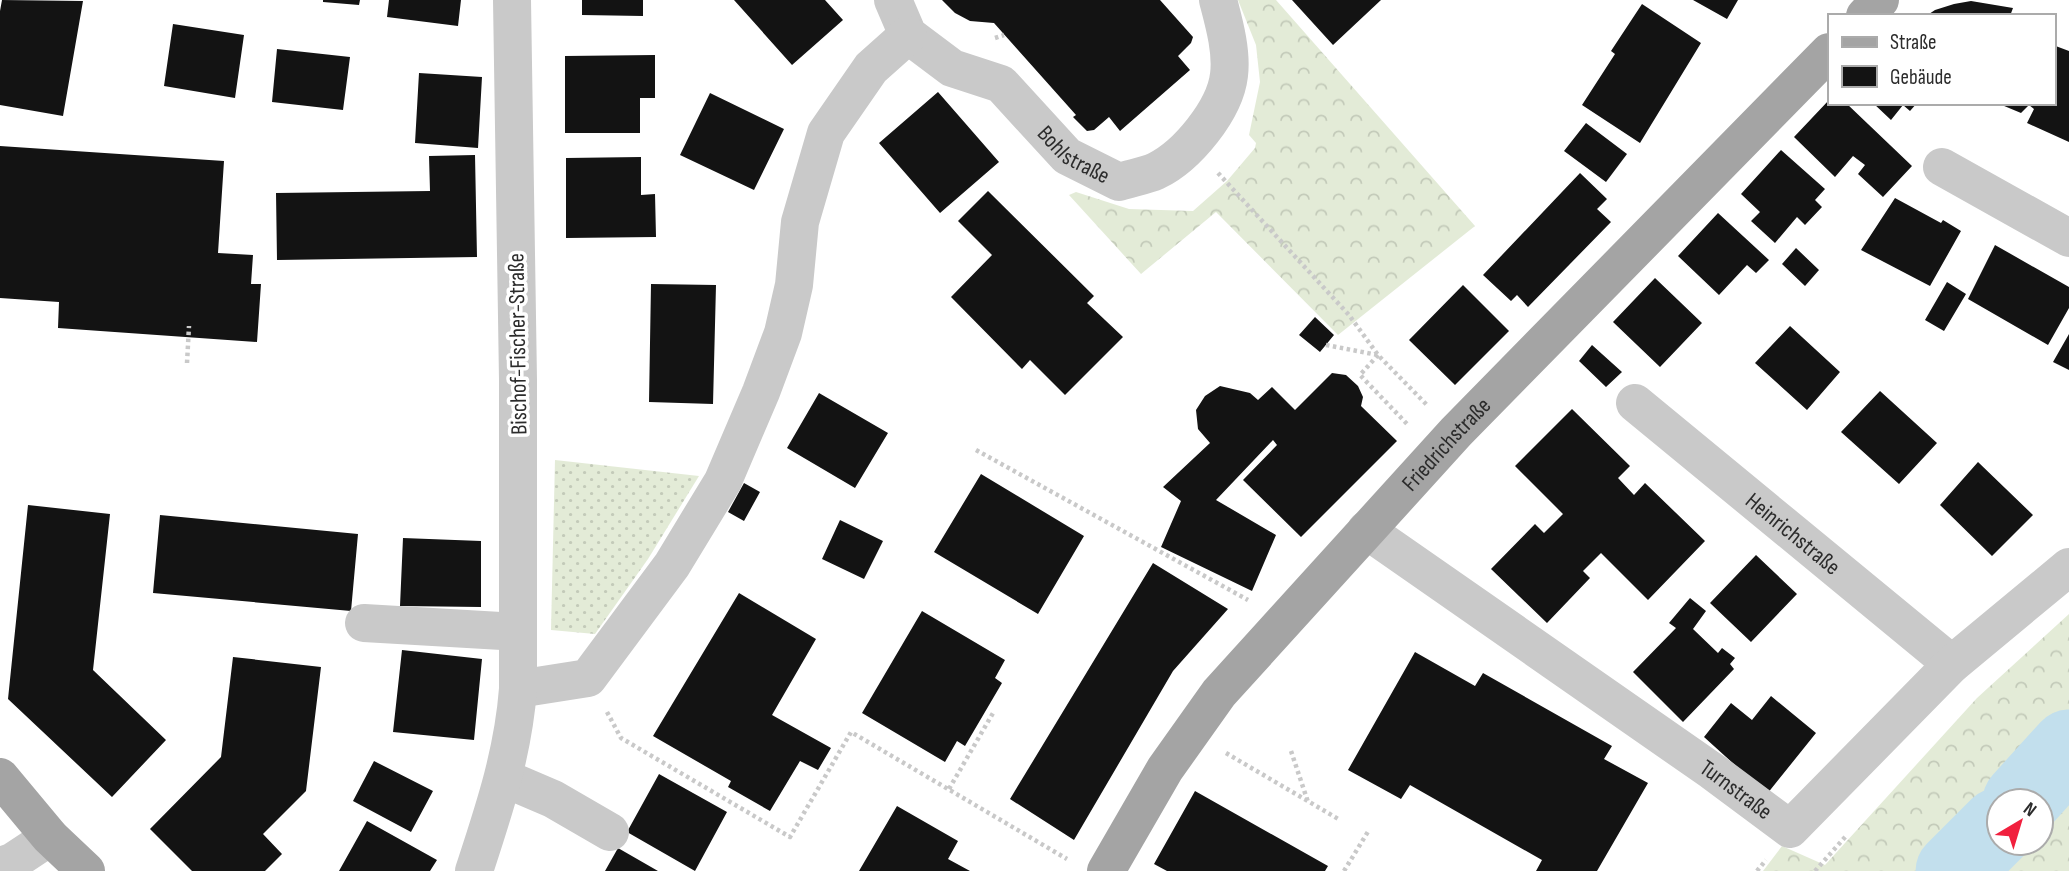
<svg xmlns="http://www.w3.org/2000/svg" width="2069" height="871" viewBox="0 0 2069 871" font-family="'Sofia Sans Condensed',sans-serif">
	<defs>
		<pattern id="forest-crowns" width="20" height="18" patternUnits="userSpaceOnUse" patternTransform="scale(1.75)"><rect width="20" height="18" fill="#e3ebd7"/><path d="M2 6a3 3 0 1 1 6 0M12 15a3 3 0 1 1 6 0" fill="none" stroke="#c3cab9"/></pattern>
		<pattern id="garden-dots" width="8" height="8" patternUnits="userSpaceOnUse" patternTransform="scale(1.75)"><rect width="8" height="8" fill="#e3ebd7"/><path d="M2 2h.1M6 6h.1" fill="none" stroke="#c3cab9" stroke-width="1.8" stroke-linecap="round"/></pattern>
	</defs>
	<rect width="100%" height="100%" fill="#fff"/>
	<path fill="url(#forest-crowns)" fill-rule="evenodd" d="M1238,0h38l199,226 -137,109 -122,-123 -75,62 -72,-79 7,-3 53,17 64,2 34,-30 28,-33 1,-5 -7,-8 11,-53 -4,-37z
		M2069,614v257h-306l19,-25 43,19 152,-167zM1999,801h42v42h-42z"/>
	<path fill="url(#garden-dots)" d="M555,460l144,16 -51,83 -53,75 -44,-4z"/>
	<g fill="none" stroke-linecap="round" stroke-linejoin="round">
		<path stroke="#c2dfed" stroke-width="77" d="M2021,801l48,-53
			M1954,871l45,-45"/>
	</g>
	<path fill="#131313" d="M2,0l81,1 -20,115 -63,-11v-94z
		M323,0h37l-1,5 -36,-3z
		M389,0h72l-3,26 -71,-9z
		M582,0h61v16l-61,-1z
		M734,0h91l18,20 -51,45z
		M942,0h218l33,37 -2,6 -13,13 12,14 -70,61 -11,-14 -15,13 -7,1 -14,-14 3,-2 -82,-92 -24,-2 -15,-8z
		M1292,0h89l-48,45z
		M1693,0h45l-11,19z
		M1971,1l42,7 -3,8h-84l9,-6 19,-6z
		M1642,4l59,39 -61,100 -58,-38 33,-51 -4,-3z
		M173,24l71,11 -9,63 -71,-12z
		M2053,45l16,6v91l-42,-19 7,-14 -5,-4 -8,8 -24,-10h56z
		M277,49l73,8 -7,53 -71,-8z
		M655,55v43h-15v35h-75v-77z
		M419,73l63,4 -4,71 -63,-5z
		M938,92l61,70 -59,51 -61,-70z
		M710,93l74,36 -30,61 -74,-35z
		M1829,100v3h17l66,63 -29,31 -25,-23 7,-9 -12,-9 -18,21 -41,-40z
		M1873,103h44l-7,8 -7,-6 -12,15z
		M1586,123l41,31 -21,28 -42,-31z
		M0,146l224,15 -6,92 35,2 -2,29h10l-4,58 -199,-14 1,-26 -59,-4z
		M1781,150l44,39 -10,11 7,7 -17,18 -8,-8 -22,26 -24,-22 9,-9 -19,-18z
		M475,155l2,102 -200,3 -1,-67 154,-2 -1,-35z
		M641,157v38l14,-1 1,43 -90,1v-80z
		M1580,173l27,26 -10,10 14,13 -83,85 -11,-12 -6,6 -28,-26z
		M988,191l106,105 -7,7 36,34 -58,58 -35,-35 -8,9 -71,-72 41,-42 -34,-34z
		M1895,198l46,25 2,-3 18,11 -31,55 -69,-36z
		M1718,213l51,47 -13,13 -9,-8 -28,30 -41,-39z
		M1995,245l74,42v21l-21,37 -80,-46z
		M1796,248l23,22 -14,16 -23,-22z
		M1655,278l47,45 -42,44 -47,-45z
		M1947,282l19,12 -22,37 -19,-11z
		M651,284l65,1 -3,119 -64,-2z
		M1463,285l46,46 -54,54 -46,-45z
		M1315,317l19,18 -14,17 -21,-17z
		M1790,326l50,46 -33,38 -52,-47z
		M2069,334v36l-16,-8z
		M1592,345l30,27 -16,15 -27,-26z
		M1332,373l14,2 12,11 5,11 -2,9 36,35 -96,96 -58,-57 34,-35 -4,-5 -57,60 60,35 -24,56 -91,-44 20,-46 -18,-14 47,-44 -12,-14 -2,-19 9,-14 15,-10 30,7 8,7 14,-13 23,23z
		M1880,391l57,52 -38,41 -58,-52z
		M819,393l69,40 -33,55 -68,-40z
		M1572,409l58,57 -12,12 16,17 11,-12 60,58 -57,59 -47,-47 -18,18 7,7 -43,45 -56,-54 44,-45 9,9 19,-19 -48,-48z
		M1978,462l55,53 -41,41 -52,-51z
		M981,474l103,62 -46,78 -104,-62z
		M744,483l16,9 -16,29 -16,-9z
		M28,505l82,9 -17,156 73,70 -54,57 -104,-98z
		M160,515l198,19 -7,77 -198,-18z
		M840,520l43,21 -19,38 -42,-20z
		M403,538l78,3v66l-81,-1z
		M1756,555l41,39 -46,48 -41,-39z
		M1153,563l75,46 -55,62 -99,169 -64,-41z
		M739,593l77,46 -44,76 59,33 -13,22 -18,-9 -30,50 -42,-24 3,-6 -78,-45z
		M1690,598l16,13 -13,18 25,24 4,-5 13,10 -5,6 4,5 -51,53 -50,-50 43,-44 -7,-5z
		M922,611l83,49 -10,18 7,5 -37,63 -8,-5 -12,21 -83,-49z
		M402,650l80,9 -8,81 -81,-8z
		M1415,652l60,34 8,-13 129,73 -8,13 44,24 -51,88h-61l6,-11 -132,-75 -9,14 -53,-29z
		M233,657l88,10 -15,124 -43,43 19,20 -17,17h-73l-42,-42 71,-72z
		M1771,696l45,37 -49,61 -63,-57 27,-34 21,17z
		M374,761l59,30 -22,41 -58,-31z
		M659,774l68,38 -32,59 -68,-39z
		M1195,791l133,75 -3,5h-158l-13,-7z
		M897,806l61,35 -10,18 22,12h-111z
		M367,821l70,39 -7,11h-91z
		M618,848l40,23h-53z"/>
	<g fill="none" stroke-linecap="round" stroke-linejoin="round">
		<path stroke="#c9c9c9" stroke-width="4.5" stroke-dasharray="3.5 3.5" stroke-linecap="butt" d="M995,38l9,-3
			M1218,173l131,142 29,40 49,50
			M1326,345l52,10
			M1378,355l-18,20 49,51
			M187,363l2,-37
			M976,450l272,150
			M607,712l14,26 169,99 61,-105 216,127
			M1291,751l17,51
			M1226,753l114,67
			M949,789l44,-76
			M1344,871l25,-41
			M1757,871l9,-11
			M1815,871l31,-35"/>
		<g stroke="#c9c9c9" stroke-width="38">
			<path id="s1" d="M893,0l15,35 44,33 49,16 66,72 52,26c12,-4 26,-6 37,-11 31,-15 69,-61 73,-96 3,-24 -5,-52 -11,-75"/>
			<path d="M1942,167l127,71"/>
			<path id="s2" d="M1635,403l317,261"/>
			<path id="s3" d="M1366,530l346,241 78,58 162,-165 117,-97"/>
			<path d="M364,623l154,9"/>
			<path d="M518,689l70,-11 84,-113 51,-84 38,-89 22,-59 11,-48 6,-63 26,-89 45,-65 37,-33"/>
			<path d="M504,778l49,21 57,33"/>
			<path d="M0,866l12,-4 38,-25"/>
			<path d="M474,871c20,-61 39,-117 44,-182v-309l-6,-380"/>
		</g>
		<g stroke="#a4a4a4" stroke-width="38">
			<path d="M1865,16l15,-16"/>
			<path d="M0,777l50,60 36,34"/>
			<path id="s4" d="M1106,871l59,-102 54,-76 237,-261 373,-380"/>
		</g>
	</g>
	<g text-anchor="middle" stroke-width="7" stroke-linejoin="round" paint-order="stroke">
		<g font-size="23" fill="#2c2c2c" stroke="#fff">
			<text dy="8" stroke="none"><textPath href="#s1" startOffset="247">Bohlstraße</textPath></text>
			<text transform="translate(517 344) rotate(-91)" y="8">Bischof-Fischer-Straße</text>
			<text dy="8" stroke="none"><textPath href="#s4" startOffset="548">Friedrichstraße</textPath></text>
			<text dy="8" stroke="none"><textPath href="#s2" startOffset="205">Heinrichstraße</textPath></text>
			<text dy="8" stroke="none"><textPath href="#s3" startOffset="452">Turnstraße</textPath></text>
		</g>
	</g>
	<rect x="1828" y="14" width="228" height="91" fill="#ffffff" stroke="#ababab" stroke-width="2"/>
	<rect x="1842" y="37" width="35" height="10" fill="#a4a4a4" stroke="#ababab" stroke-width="2"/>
	<text x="1890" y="49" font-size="21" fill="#2c2c2c">Straße</text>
	<rect x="1842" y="66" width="35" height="21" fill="#131313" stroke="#ababab" stroke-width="2"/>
	<text x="1890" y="84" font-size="21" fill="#2c2c2c">Gebäude</text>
	<g transform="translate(2020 822) rotate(38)"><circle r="33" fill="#ffffff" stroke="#ababab" stroke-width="2"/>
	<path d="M0-5L12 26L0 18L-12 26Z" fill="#f1203e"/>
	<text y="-10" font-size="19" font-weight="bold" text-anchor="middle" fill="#2c2c2c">N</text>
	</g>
</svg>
